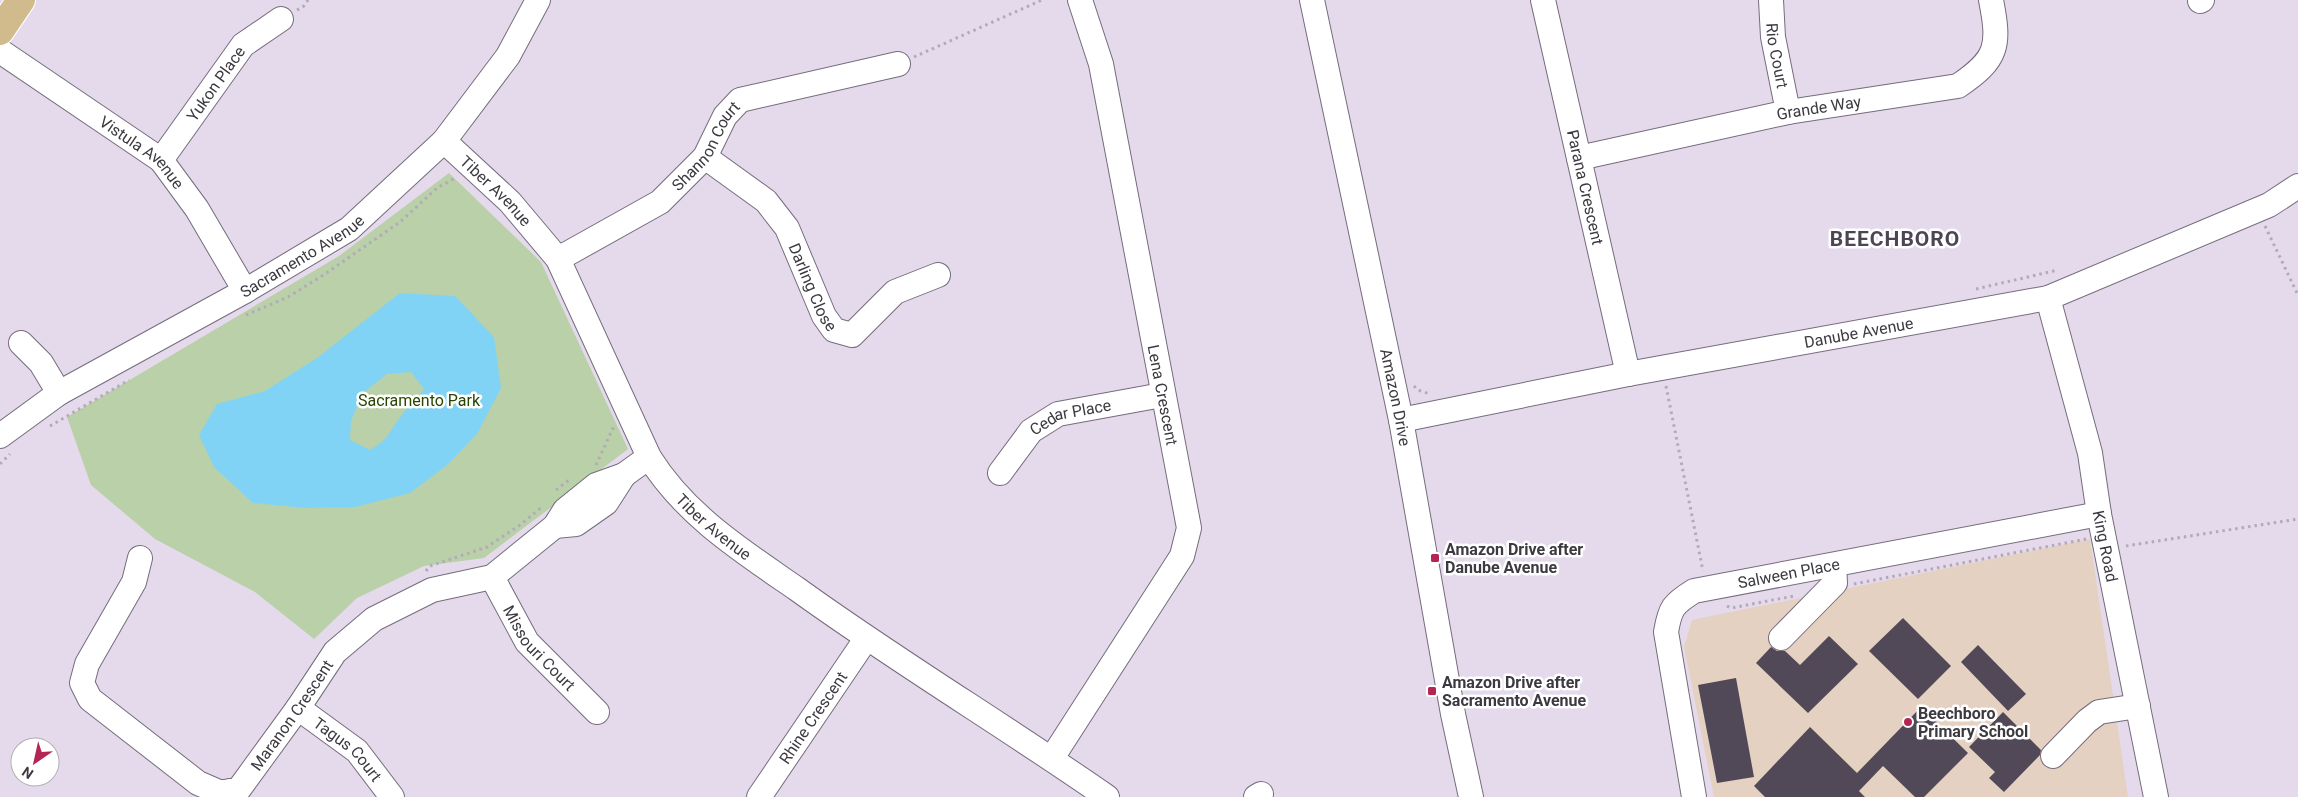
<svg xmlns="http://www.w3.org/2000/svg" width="2298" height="797" viewBox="0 0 2298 797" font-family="Roboto,sans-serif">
	<rect width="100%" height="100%" fill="#e4daec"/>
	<path fill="#e4d1c1" d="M2090,539l38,258h-414l-30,-150 8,-27z"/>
	<path fill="#b9d0a8" d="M449,173l92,89 87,187 -144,109 -60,8 -67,32 -43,41 -59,-47 -100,-53 -64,-54 -24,-68 272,-161z"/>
	<path fill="#81d3f6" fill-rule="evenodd" d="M400,293l55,3 39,41 7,51 -24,46 -30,31 -37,28 -55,14 -49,1 -53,-5 -39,-36 -15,-32 18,-31 48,-13 52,-33zM411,372l13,17c-7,11 -16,17 -23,27 -13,17 -11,22 -31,34l-20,-10 1,-19 12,-28 24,-19z"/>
	<path fill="#524958" d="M1903,618l48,48 -33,33 -49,-48z
		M1829,636l29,28 -50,49 -52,-50 15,-16 6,4h8l15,14z
		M1978,645l48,49 -18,17 -47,-49z
		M1736,678l18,99 -37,6 -19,-98z
		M1921,707l47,46 -44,44h-9l-32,-31 -24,25 6,6h-100l-11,-11 56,-59 47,46z
		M2003,712l38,38 -1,5 -36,37 -15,-14 6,-6 -26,-25z"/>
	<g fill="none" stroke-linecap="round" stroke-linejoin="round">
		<defs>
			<g id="minor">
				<path id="s1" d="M1312,0l89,420 52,294 18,83"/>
				<path id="s2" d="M1543,0l85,374"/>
				<path id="s3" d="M1771,0l2,37 15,75"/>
				<path d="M2200,1l2,-1"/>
				<path id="s4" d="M0,51l161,109 36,49 48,82"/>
				<path id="s5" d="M444,141l66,61 48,57 91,198c36,58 93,94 148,132 101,73 208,137 310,208"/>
				<path id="s6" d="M705,157l61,44 21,27 37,88 10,14 18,5 43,-43 43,-17"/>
				<path id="s7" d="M1579,158l209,-46 170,-26c40,-27 42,-40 33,-86"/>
				<path id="s8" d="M161,160l82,-115 38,-26"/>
				<path id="s9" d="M558,259l102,-57 45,-45 20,-41 15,-16 158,-36"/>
				<path id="s10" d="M2048,298l42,155 9,61 57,283"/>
				<path d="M21,343l20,20 18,30"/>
				<path id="s11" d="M1401,420l227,-46 420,-76 221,-93 29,-19"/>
				<path id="s12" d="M0,436l59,-43 186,-102 104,-62 95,-88 64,-85 30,-56"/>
				<path id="s13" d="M1000,473l31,-42 27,-17 104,-19"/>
				<path d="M555,526l21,-2 30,-21 18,-28"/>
				<path id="s14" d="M140,558l-6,24 -47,82 -5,19 8,16 108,84 23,10 18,-4 59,-81 37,-56 39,-33 58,-29 60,-13 63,-51 10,-16 31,-25 28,-10 25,-18"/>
				<path id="s15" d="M492,577l35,65 70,70"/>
				<path d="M1781,638l54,-55 -1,-18"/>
				<path id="s16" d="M298,708l59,43 35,46"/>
				<path d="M2053,756l34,-35 12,-9 39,-6"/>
				<path d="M1052,758l130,-202 7,-28 -88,-464 -21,-64"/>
				<path id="s17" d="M759,797l107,-158"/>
				<path d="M1256,797l5,-3"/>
				<path id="s18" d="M1694,797l-28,-165c4,-24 7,-28 28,-41l405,-77"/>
			</g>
			<path id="major" d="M0,31l21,-31"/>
		</defs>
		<use href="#minor" stroke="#756c7c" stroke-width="26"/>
		<use href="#major" stroke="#fff" stroke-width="30"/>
		<path stroke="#b2aab8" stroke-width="3" stroke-dasharray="2.5 4" stroke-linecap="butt" d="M297,10l6,-3 5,-7
			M914,57l128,-57
			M2265,226l33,69
			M1976,289l82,-19
			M246,315l42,-18 37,-23 75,-52 37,-34 20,-11
			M1414,386l4,4 12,4
			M1666,386l37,185
			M50,426l79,-46
			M0,464l10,-10
			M596,465l18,-39
			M556,490l13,-10
			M2126,546l172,-27
			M426,571l4,-5 57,-19 33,-22 23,-19
			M1854,584l232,-45
			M1727,606l4,2 63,-12"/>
		<use href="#minor" stroke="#fff" stroke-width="24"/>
		<use href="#major" stroke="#d1ba8c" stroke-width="28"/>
	</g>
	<g fill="#b52553" stroke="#fff" stroke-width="2">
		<rect x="1430" y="553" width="10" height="10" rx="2.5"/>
		<rect x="1427" y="686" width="10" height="10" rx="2.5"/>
		<circle cx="1908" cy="722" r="5"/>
	</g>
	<g text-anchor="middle" stroke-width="5" stroke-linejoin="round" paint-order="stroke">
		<g font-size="16" fill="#3d3940" stroke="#fff">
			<text dy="6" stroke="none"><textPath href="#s3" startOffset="56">Rio Court</textPath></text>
			<text dy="6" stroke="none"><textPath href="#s8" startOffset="94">Yukon Place</textPath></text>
			<text dy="6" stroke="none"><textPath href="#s7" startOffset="245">Grande Way</textPath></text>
			<text dy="6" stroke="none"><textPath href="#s9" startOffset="190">Shannon Court</textPath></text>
			<text dy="6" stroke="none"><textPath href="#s4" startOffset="175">Vistula Avenue</textPath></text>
			<text dy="6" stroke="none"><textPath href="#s2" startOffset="192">Parana Crescent</textPath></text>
			<text dy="6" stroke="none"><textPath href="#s5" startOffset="72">Tiber Avenue</textPath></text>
			<text dy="6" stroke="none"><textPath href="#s12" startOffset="352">Sacramento Avenue</textPath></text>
			<text dy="6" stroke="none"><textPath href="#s6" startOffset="174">Darling Close</textPath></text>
			<text dy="6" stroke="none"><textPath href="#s11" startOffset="466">Danube Avenue</textPath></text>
			<text transform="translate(1163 395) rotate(79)" y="6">Lena Crescent</text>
			<text dy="6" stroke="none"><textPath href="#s1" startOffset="406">Amazon Drive</textPath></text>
			<text dy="6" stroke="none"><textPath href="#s13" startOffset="95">Cedar Place</textPath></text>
			<text dy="6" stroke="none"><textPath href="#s5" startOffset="478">Tiber Avenue</textPath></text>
			<text dy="6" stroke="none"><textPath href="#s10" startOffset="255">King Road</textPath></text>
			<text dy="6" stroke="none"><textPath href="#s18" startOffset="316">Salween Place</textPath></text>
			<text dy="6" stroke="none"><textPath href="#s15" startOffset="86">Missouri Court</textPath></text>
			<text dy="6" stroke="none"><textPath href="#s14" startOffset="428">Maranon Crescent</textPath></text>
			<text dy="6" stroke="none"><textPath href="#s17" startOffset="96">Rhine Crescent</textPath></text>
			<text dy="6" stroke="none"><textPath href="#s16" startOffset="65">Tagus Court</textPath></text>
		</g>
		<g font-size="16" fill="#274600" stroke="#fff">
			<text x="419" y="406">Sacramento Park</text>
		</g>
		<g font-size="16" font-weight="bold" fill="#3d3940" stroke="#fff" text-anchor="start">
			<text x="1445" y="555">Amazon Drive after<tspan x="1445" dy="18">Danube Avenue</tspan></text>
			<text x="1442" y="688">Amazon Drive after<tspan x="1442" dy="18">Sacramento Avenue</tspan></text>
			<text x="1918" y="719">Beechboro<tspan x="1918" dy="18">Primary School</tspan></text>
		</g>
		<g font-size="21" font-weight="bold" letter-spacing="1" fill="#4e4554" stroke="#fff">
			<text x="1895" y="246">BEECHBORO</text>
		</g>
	</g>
	<g transform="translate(35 762) rotate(214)"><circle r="24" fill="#ffffff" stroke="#b1b0b3"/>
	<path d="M0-4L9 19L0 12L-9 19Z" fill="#b52553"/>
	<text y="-8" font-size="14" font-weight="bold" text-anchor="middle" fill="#3d3940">N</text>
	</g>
</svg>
